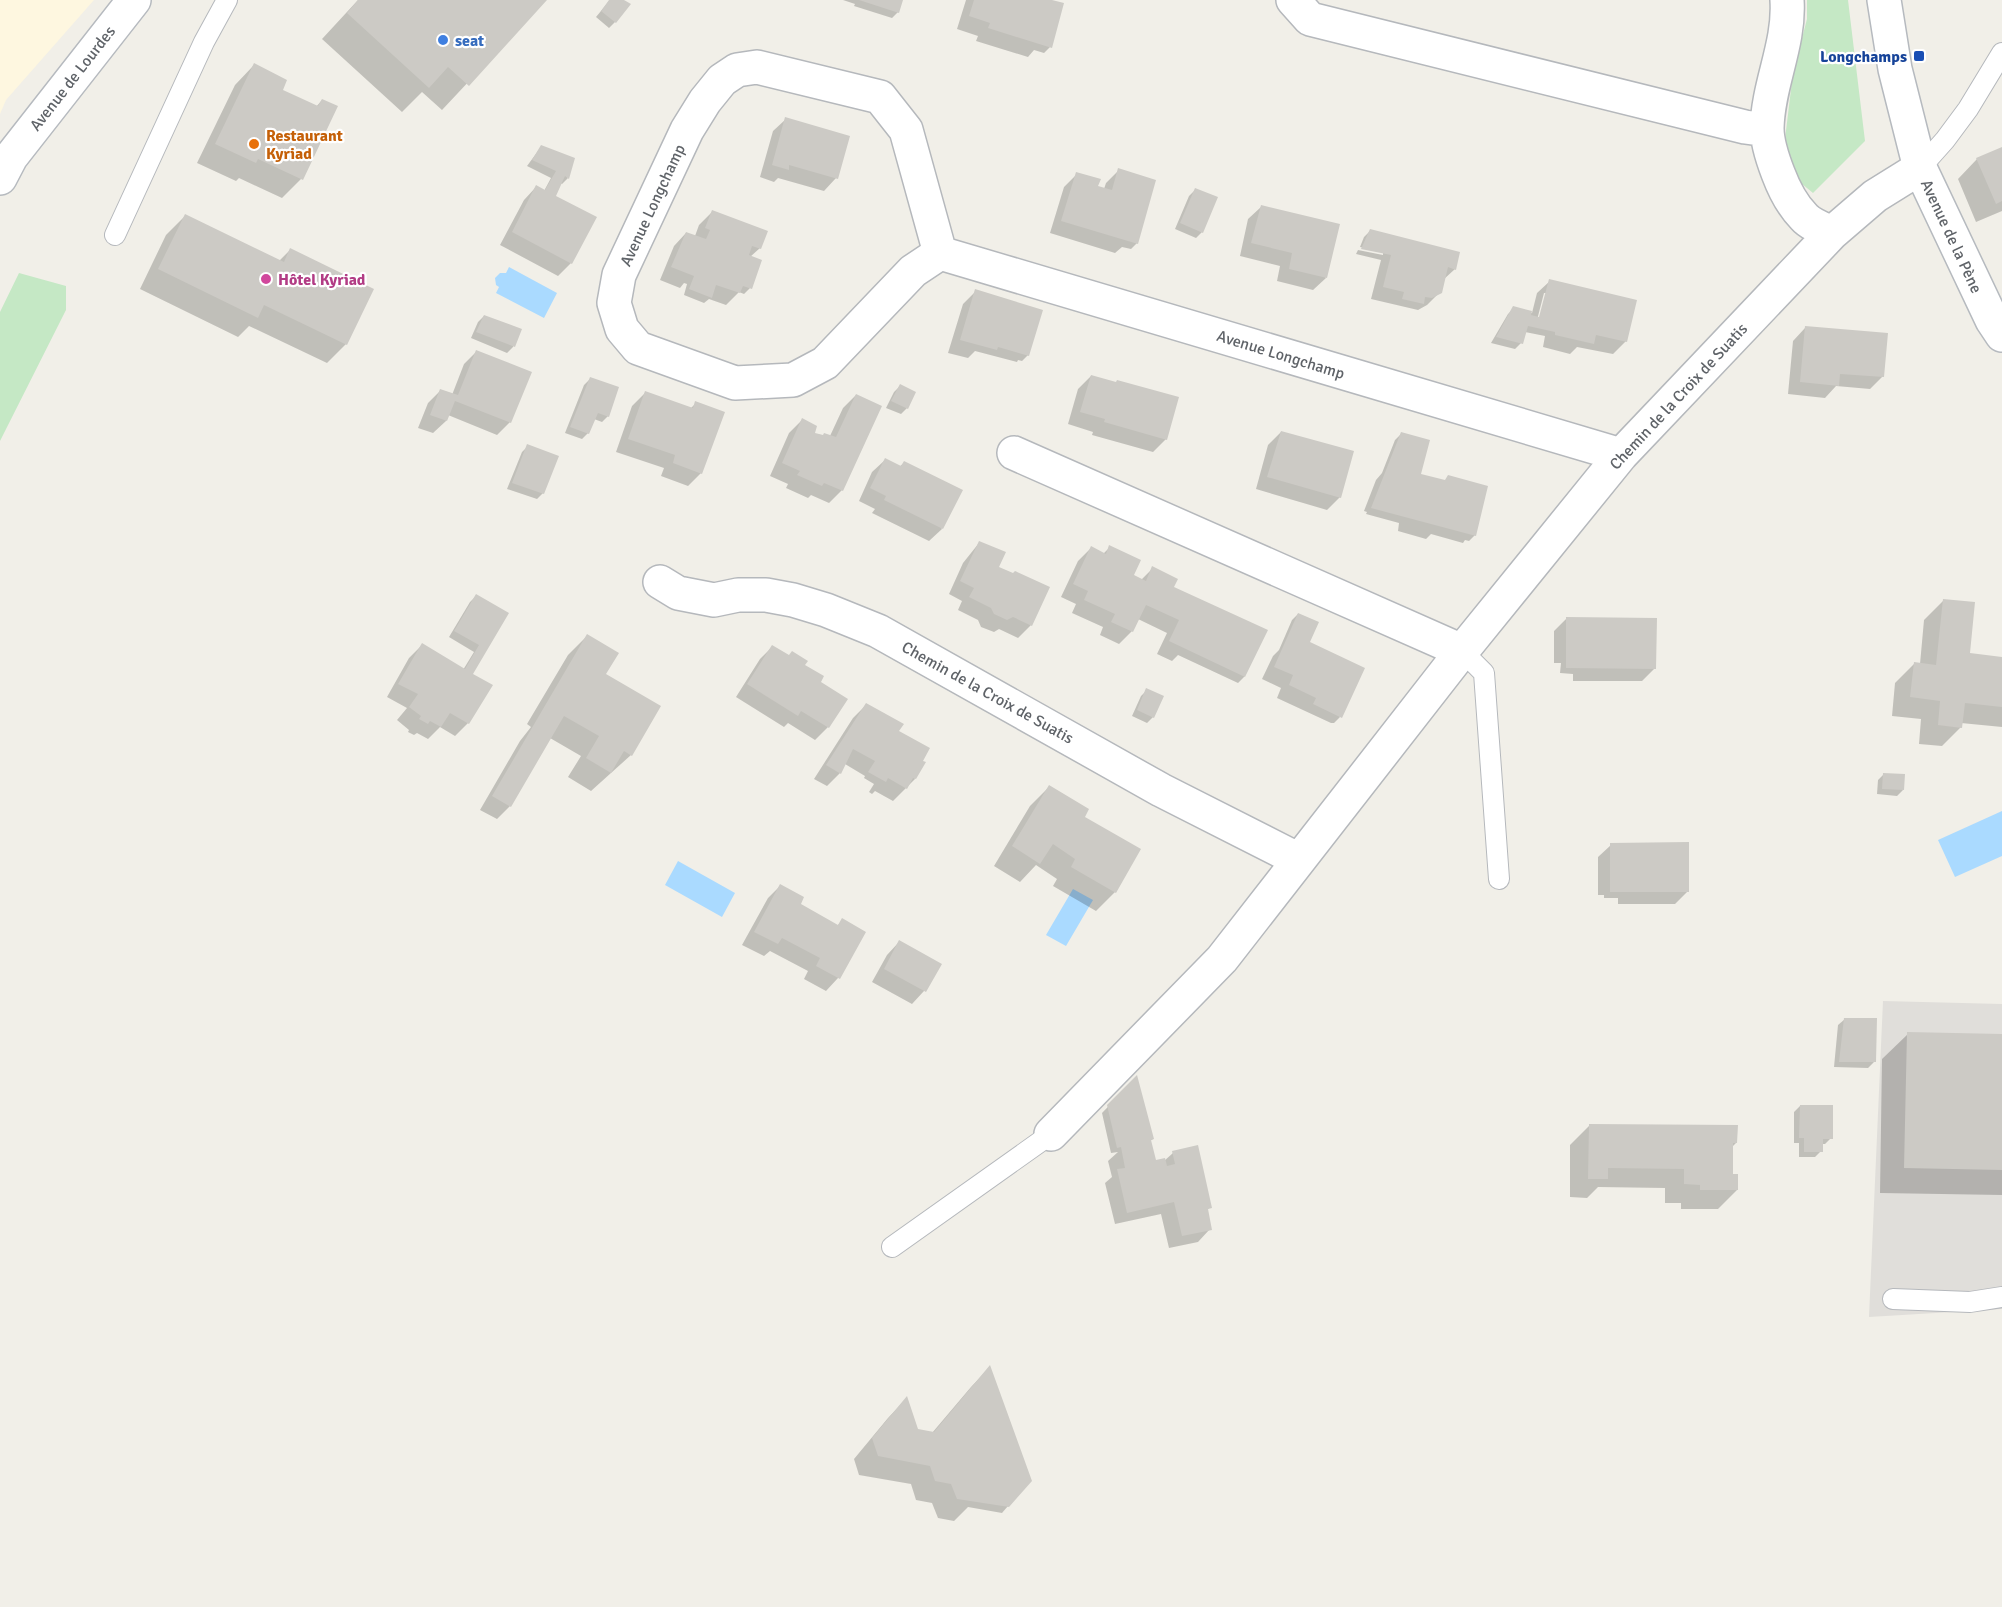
<svg xmlns="http://www.w3.org/2000/svg" width="2002" height="1607" viewBox="0 0 2002 1607" font-family="Signika,sans-serif">
	<rect width="100%" height="100%" fill="#f1efe8"/>
	<path fill="#fef7e0" d="M0,0h94l-88,100 -6,14z"/>
	<path fill="#e0deda" d="M1883,1001l119,3v305l-133,8z"/>
	<path fill="#c5e8c5" d="M1807,0h41l17,141 -52,52 -17,-14 -11,-40 8,-66 14,-54z
		M19,273l47,13v24l-66,131v-129z"/>
	<path fill="#aadaff" d="M509,267l48,26 -13,25 -48,-25 3,-6 -3,-2 -1,-7 5,-5h6z
		M2002,811v45l-47,21 -17,-37z
		M678,861l57,32 -13,24 -57,-32z
		M1073,889l20,11 -27,46 -20,-11z"/>
	<path fill="#0003" fill-rule="evenodd" d="M358,0h187l-103,110 -20,-18 -20,20 -80,-73z
		M610,0h12l-7,22 -6,6 -13,-11z
		M843,0h58l-3,12 -6,6 -38,-12 1,-2z
		M966,0h81l3,47 -6,6 -10,-3 -6,7 -52,-16 2,-5 -21,-7z
		M254,65l27,25 35,17 6,-7 -21,79 -19,19 -43,-20 -3,3 -39,-18 38,-78z
		M786,119l50,59 -12,13 -46,-13 -4,4 -14,-5 13,-46z
		M541,147l27,31 -6,6 -2,-1 -6,13 17,67 -13,13 -58,-31 24,-45 12,-13 8,4 7,-13 -24,-12z
		M2002,149v62l-26,11 -18,-43 19,-20z
		M1119,170l18,73 -6,6 -9,-2 -7,6 -65,-20 14,-46 13,-13 19,13 8,2 2,-6z
		M1195,190l7,42 -6,6 -21,-9 14,-33z
		M1261,207l65,71 -13,12 -36,-9 3,-15 -40,-10 8,-37z
		M712,212l48,36 -10,9v31l-6,6 -5,-2 -13,13 -17,-6 -5,4 -20,-8 3,-11 -3,-1 -4,5 -20,-8 14,-34 12,-13 9,3 4,-11z
		M185,216l94,45 11,-11 56,94 -19,19 -78,-37 -11,11 -98,-48 26,-54z
		M1370,231l85,38 -12,11 -3,12 -13,13 -9,5 -47,-11 10,-39 -25,-6 2,-4 25,5v-3l-23,-5 4,-10z
		M1550,281l76,60 -13,13 -36,-7 -7,7 -27,-7 2,-11 -20,-4 -4,11 -6,6 -24,-6 17,-29 6,-6 18,5 5,-20zM1544,293h3l-8,31h-3z
		M976,291l52,64 -6,6 -4,-1 -1,2 -42,-11 -7,7 -20,-5 15,-49z
		M484,316l36,14 -7,17 -6,6 -36,-15 7,-16z
		M1805,328l78,48 -13,13 -34,-3 -11,12 -37,-4 5,-53z
		M476,352l34,70 -13,13 -49,-20 -2,6 -13,12 -15,-5 10,-25 13,-13 11,5 12,-31z
		M1091,376l75,63 -13,13 -61,-17 1,-3 -25,-8 10,-35z
		M590,379l18,37 -6,6 -8,-3 -6,14 -6,6 -17,-6 19,-48z
		M900,386l7,22 -6,6 -15,-6 8,-16z
		M645,393l46,15 5,-5 5,70 -13,13 -27,-10 3,-8 -48,-16 16,-46z
		M856,395l-14,95 -13,13 -18,-8 -3,3 -22,-10 2,-4 -18,-8 19,-43 13,-13 11,14 17,2 13,-28z
		M1281,432l59,65 -13,13 -71,-21 12,-44z
		M1401,434l18,41 25,7 31,53 -6,6 -4,-1 -2,3 -32,-9 -5,5 -28,-8 1,-8 -33,-9 1,-2 -3,-1 12,-31 6,-7 13,-33z
		M528,446l15,47 -6,6 -30,-10 15,-37z
		M885,460l14,7 5,-4 38,66 -13,12 -57,-28 3,-4 -16,-8 13,-29z
		M979,543l18,25 34,57 -13,13 -19,-9 -5,3 -13,-5 -3,-7 -20,-10 4,-9 -13,-7 14,-31z
		M1110,547l22,29 9,4 12,-12 19,20 94,43 -22,46 -6,6 -60,-28 -6,6 -15,-7 10,-21 -29,-14 -6,12 -13,13 -19,-9 3,-8 -31,-14 4,-9 -15,-7 17,-36 13,-13 12,6z
		M476,596l31,18 -36,60 -3,49 -13,13 -15,-9 -12,12 -11,-6 -3,2 -6,-3 1,-2 -12,-10 10,-12 -20,-11 22,-39 13,-13 41,25 11,-18 -25,-15 21,-35z
		M1943,601l26,54 33,3v69l-41,-4v4l-19,19 -23,-2 2,-25 -29,-3 3,-33 19,-19h6l4,-44z
		M1298,614l10,28 32,75 -6,6h-3l-54,-25 4,-10 -19,-9 11,-23 6,-6 13,-30z
		M1567,618l88,50 -13,13h-69v-7l-13,-1 1,-10h-7v-32z
		M587,636l44,119 -40,36 -23,-14 13,-21 -31,-18 -40,68 -13,13 -17,-9 40,-69 11,-14 -4,-3 41,-69z
		M772,647l31,18 15,17 10,45 -13,13 -27,-17 -4,4 -48,-30 24,-38z
		M1147,690l6,27 -6,6 -15,-7 9,-20z
		M866,705l31,27 18,47 -22,22 -18,-10 -3,3 -3,-2 5,-8 -10,-6 1,-2 -20,-12 -5,9 -13,13 -13,-7 39,-61z
		M1884,774l19,16 -6,6 -20,-2 1,-14z
		M1049,787l34,31 32,74 -19,19 -43,-25 4,-7 -21,-14 -16,17 -26,-16 36,-60z
		M1611,845l77,46 -13,13h-57v-6h-14v-3h-6v-38z
		M780,886l19,18 38,22 6,-6 -5,58 -12,13 -22,-12 4,-8 -38,-20 -6,5 -22,-11 26,-47z
		M899,942l41,22 -16,27 -12,13 -40,-22 15,-27z
		M1845,1019l29,43 -6,6 -34,-1 4,-42z
		M1908,1034l94,2v159l-122,-2 2,-134z
		M1136,1078l17,61 -3,2 4,21 10,-1 9,-8 37,54 -4,4 4,18 -12,13 -29,6 -8,-34 -46,10 -10,-41 7,-6 -4,-16 10,-9 -7,1 -9,-40z
		M1800,1106l31,32 -6,6h-4v7l-6,6h-16v-14h-5v-31z
		M1589,1126l147,17 -4,4 -1,29 6,14 -19,19h-37v-6h-16v-15l-67,-1 -11,11 -17,-1v-52z
		M989,1368l19,138 -6,7 -34,-6 -14,14 -16,-3 -6,-15 -16,-3 -5,-16 -52,-9 -5,-16 34,-41 18,-19 11,32 15,2 39,-46z"/>
	<path fill="#cccac5" d="M358,0h189l-78,86 -21,-19 -19,21 -82,-75z
		M609,0h15l7,4 -15,19 -15,-12z
		M859,0h44l-4,13z
		M974,0h78l12,3 -12,45 -64,-20 2,-5 -21,-7z
		M254,63l33,17 -4,10 35,16 4,-7 16,7 -35,74 -45,-21 -2,4 -41,-19z
		M785,117l65,19 -12,43 -49,-14v5l-17,-5z
		M541,145l34,13 -6,21 -4,-3 -9,20 41,21 -25,47 -60,-32 24,-47 9,5 11,-19 -24,-11z
		M2002,147v54l-6,3 -20,-46z
		M1118,168l38,12 -18,64 -77,-23 15,-49 25,7 -3,7 14,4z
		M1195,188l23,9 -15,36 -23,-10z
		M1261,205l79,19 -13,54 -38,-9 3,-16 -41,-10z
		M712,210l56,21 -7,18 -9,-3 -3,9 13,5 -10,29 -9,-3 -3,7 -24,-8 -4,13 -23,-9 5,-13 -23,-9 15,-35 20,7 4,-9 -5,-2z
		M185,214l99,48 6,-14 84,41 -27,56 -83,-40 -6,13 -100,-49z
		M1370,229l90,23 -4,18 -8,-3 -6,26 -10,5 -7,-1 -1,7 -22,-5 2,-7 -21,-5 8,-32 -30,-6z
		M1549,279l88,21 -10,42 -31,-7 -2,9 -39,-9v-3l-27,-6 -5,18 -27,-7 17,-31 19,5 -1,4 8,2z
		M975,289l68,21 -14,46 -31,-9 -1,3 -37,-10z
		M484,315l38,14 -7,18 -39,-15z
		M1805,326l83,7 -4,44 -44,-3 -1,12 -39,-4z
		M476,350l56,22 -21,51 -56,-22 -8,20 -17,-6 10,-26 18,6z
		M1091,375l25,7 1,-2 62,17 -12,43 -63,-18 1,-3 -25,-7z
		M590,377l29,10 -10,30 -11,-4 -9,21 -19,-7z
		M900,384l16,8 -8,17 -17,-8z
		M645,391l48,17 2,-7 30,11 -23,62 -29,-11 2,-8 -47,-16z
		M856,394l26,12 -39,85 -19,-8 -2,3 -25,-11 3,-4 -18,-8 20,-45 15,8 -2,7 8,2 1,-2 12,4z
		M1281,431l73,20 -13,47 -74,-21z
		M1401,432l29,8 -9,34 24,6 3,-5 40,11 -12,50 -105,-28z
		M527,444l32,12 -15,38 -32,-11z
		M885,458l16,8 3,-5 59,29 -20,39 -59,-29 2,-4 -16,-8z
		M979,541l27,11 -7,15 14,6 2,-2 35,16 -18,39 -19,-9 -6,3 -13,-6 -3,-6 -22,-11 5,-9 -14,-7z
		M1109,545l32,15 -7,15 12,6 6,-15 26,13 -4,8 94,43 -23,47 -76,-36 10,-21 -33,-15 -13,27 -22,-10 4,-8 -31,-14 4,-9 -15,-7 18,-38 15,8z
		M476,594l33,19 -36,61 20,11 -24,39 -19,-11 -9,14 -11,-6 -2,3 -9,-5 2,-3 -12,-9 9,-13 -20,-10 24,-41 43,26 14,-24 -25,-14z
		M1943,599l32,3 -5,51 32,4v50l-37,-4 -3,25 -24,-3 2,-24 -30,-4 4,-35 22,3z
		M1298,613l21,9 -9,20 55,26 -23,50 -29,-14 3,-6 -27,-13 4,-10 -19,-8z
		M1566,617l91,1 -1,51 -90,-1z
		M587,634l32,19 -13,21 55,32 -29,50 -8,-5 -13,22 -25,-15 13,-22 -35,-20 -53,91 -19,-11z
		M772,645l17,10 3,-4 16,10 -3,4 19,11 -3,6 27,17 -19,29 -28,-17 -3,5 -51,-32z
		M1146,688l18,8 -10,22 -17,-8z
		M866,703l38,21 -5,7 31,17 -7,13 3,1 -10,17 -3,-1 -6,11 -19,-11 -2,4 -18,-10 7,-11 -22,-12 -12,25 -15,-9z
		M1883,773l22,1 -1,16 -22,-1z
		M1049,785l40,24 -4,8 56,32 -25,44 -45,-26 4,-8 -22,-15 -13,20 -28,-18z
		M1689,842v50h-79v-49z
		M780,884l24,13 -3,7 37,21 4,-7 24,14 -26,47 -24,-13 4,-8 -38,-20 -4,6 -24,-12z
		M899,940l43,24 -16,28 -42,-23z
		M1844,1018h33l-1,44h-37z
		M1907,1032l95,2v136l-98,-2z
		M1137,1075l17,64 -3,1 5,20 9,-2 2,8 8,-2 -3,-13 26,-6 14,63 -4,1 4,21 -30,6 -8,-34 -47,11 -10,-44 8,-1 -4,-21 -4,1 -10,-43z
		M1800,1105h33v34h-10v13h-19v-14h-5z
		M1589,1124l149,1 -1,18h-4v31h5v16h-38v-5l-16,-1v-15l-76,-1v11h-20z
		M990,1365l42,116 -23,26 -52,-8 -6,-15 -16,-3 -5,-15 -52,-10 -6,-18 35,-42 11,33 16,3z"/>
	<g fill="none" stroke-linecap="round" stroke-linejoin="round">
		<defs>
			<path id="lane" d="M1920,168l25,-28 23,-31 34,-56
				M115,235l89,-193 23,-42
				M1462,651l22,22 15,206
				M892,1247l159,-113
				M1893,1299l77,3 32,-5"/>
			<path id="street" d="M1293,0l17,19 435,108 22,3
				M1787,0c3,44 -19,84 -20,128 0,14 6,32 11,45 6,16 14,32 26,44 6,7 19,12 28,16
				M940,253l-34,-123 -26,-33 -123,-30 -20,3 -15,10 -17,21 -18,29 -68,145 -5,28 8,26 16,19 97,35 58,-3 32,-17 88,-92 27,-18 681,202
				M1014,453l448,198
				M660,582l18,11 36,7 24,-5h28l27,5 33,10 52,21 283,159 138,70
				M1051,1134l171,-175 240,-308 159,-196 211,-222 43,-37 45,-28"/>
			<path id="secondary" d="M1884,0l11,69 25,99 72,152 10,15
				M0,178l11,-21 123,-157"/>
		</defs>
		<use href="#lane" stroke="#b5b8bc" stroke-width="22"/>
		<use href="#street" stroke="#b5b8bc" stroke-width="36"/>
		<use href="#secondary" stroke="#b6babf" stroke-width="36"/>
		<use href="#lane" stroke="#fff" stroke-width="20"/>
		<use href="#street" stroke="#fff" stroke-width="33"/>
		<use href="#secondary" stroke="#fff" stroke-width="33"/>
	</g>
	<circle fill="#3f7fe0" stroke="#fff" stroke-width="2" cx="443" cy="40" r="6"/>
	<rect fill="#1a4fb4" stroke="#fff" stroke-width="2" x="1913" y="50" width="12" height="12" rx="3"/>
	<circle fill="#e8710a" stroke="#fff" stroke-width="2" cx="254" cy="144" r="6"/>
	<circle fill="#d1479c" stroke="#fff" stroke-width="2" cx="266" cy="279" r="6"/>
	<g text-anchor="middle" stroke-width="4.5" stroke-linejoin="round" paint-order="stroke">
		<g font-size="16" font-weight="bold" fill="#366cbe" stroke="#fff" text-anchor="start">
			<text x="455" y="46">seat</text>
		</g>
		<g font-size="16" font-weight="bold" fill="#164399" stroke="#fff" text-anchor="end">
			<text x="1907" y="62">Longchamps</text>
		</g>
		<g font-size="16" fill="#5f6368" stroke="#fff">
			<text transform="translate(72 78) rotate(-52)" y="6">Avenue de Lourdes</text>
			<text transform="translate(652 205) rotate(-65)" y="6">Avenue Longchamp</text>
			<text transform="translate(1952 236) rotate(65)" y="6">Avenue de la Pène</text>
			<text transform="translate(1281 354) rotate(17)" y="6">Avenue Longchamp</text>
			<text transform="translate(1678 396) rotate(-47)" y="6">Chemin de la Croix de Suatis</text>
			<text transform="translate(988 692) rotate(29)" y="6">Chemin de la Croix de Suatis</text>
		</g>
		<g font-size="16" font-weight="bold" fill="#c56008" stroke="#fff" text-anchor="start">
			<text x="266" y="141">Restaurant<tspan x="266" dy="18">Kyriad</tspan></text>
		</g>
		<g font-size="16" font-weight="bold" fill="#b23c85" stroke="#fff" text-anchor="start">
			<text x="278" y="285">Hôtel Kyriad</text>
		</g>
	</g>
</svg>
